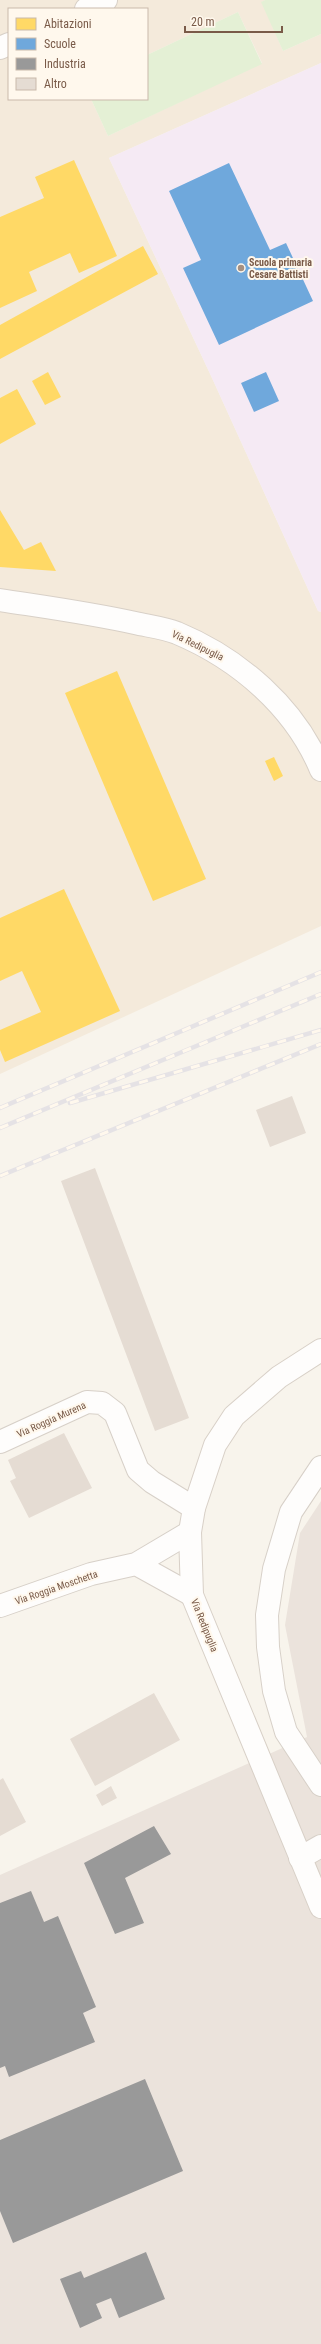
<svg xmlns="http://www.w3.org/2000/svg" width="321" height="2344" viewBox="0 0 321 2344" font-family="'Roboto Condensed',sans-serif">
	<rect width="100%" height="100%" fill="#f8f4ec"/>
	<path fill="#f4eadb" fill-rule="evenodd" d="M0,0h265l-3,2 21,49 38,-17v29l-212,95 103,220 106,233 3,1v314l-321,148zM9,9h138v46l91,-43 24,51 -154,73 -17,-37h-82z"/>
	<path fill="#ebe3dc" d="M321,1501v843h-321v-469l307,-138 -22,-112 15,-92z"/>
	<path fill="#f5eaf4" d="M321,63v549l-3,-1 -106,-233 -103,-220z"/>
	<path fill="#e4f0d5" d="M265,0h56v34l-38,17 -22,-49z
		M238,12l24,52 -154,72 -17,-37h56v-44z"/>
	<path fill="#ffd966" d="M74,160l43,96 -38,17 -9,-20 -41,19 8,19 -37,17v-91l44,-19 -9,-21z
		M143,246l15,28 -158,85v-34z
		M48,372l13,25 -16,8 -13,-24z
		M17,389l19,35 -36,20v-46z
		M0,510l24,40 17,-8 15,29 -56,-4z
		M117,671l89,208 -53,22 -88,-208z
		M274,757l9,19 -9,5 -9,-20z
		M64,889l56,122 -115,51 -5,-12v-20l41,-18 -19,-41 -22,10v-63z"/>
	<path fill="#6fa8dc" d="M229,163l41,87 16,-7 27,58 -94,44 -36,-77 18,-8 -32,-69z
		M266,372l13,29 -25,11 -13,-29z"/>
	<path fill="#999" d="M154,1826l17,28 -46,24 19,45 -29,11 -31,-71z
		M31,1891l13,31 14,-6 38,91 -13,6 12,29 -86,35 -4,-11 -5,2v-165z
		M145,2079l38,92 -170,72 -13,-32v-71z
		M146,2252l19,47 -46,19 -8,-20 -15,6 6,14 -22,10 -20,-49 21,-8 3,7z"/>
	<path fill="#e5dcd3" d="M292,1096l14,37 -36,14 -14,-37z
		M95,1168l94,250 -34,13 -94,-250z
		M64,1433l28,55 -63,30 -19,-37 6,-3 -8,-18z
		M154,1693l26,47 -85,46 -25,-47z
		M3,1778l23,44 -26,14v-56z
		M111,1786l6,12 -15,8 -6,-11z"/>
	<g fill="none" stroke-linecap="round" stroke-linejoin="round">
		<defs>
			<path id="street" d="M0,1442l87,-40 15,1 13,10 23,57 14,12 42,26
				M321,1467l-30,45 -17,57 -7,46 1,32 6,44 12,41 35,53
				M136,1564l56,31
				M0,1606l91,-32 45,-10 54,-32
				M300,1858l21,-12"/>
			<path id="secondary" d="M86,9l20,-9
				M0,48l9,-4
				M0,600c45,7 90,13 135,23 13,3 29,5 42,10 62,26 118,74 144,137
				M321,1350l-42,27 -45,39 -19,29 -21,63 -4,24 2,63 129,312"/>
		</defs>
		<use href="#street" stroke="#d7d0c8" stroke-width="24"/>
		<use href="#secondary" stroke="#d8d0c7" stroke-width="24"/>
		<use href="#street" stroke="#fefdfc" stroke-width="22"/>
		<use href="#secondary" stroke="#fefdfc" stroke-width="22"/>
		<defs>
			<path id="rail" d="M70,1103l251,-73
				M0,1108l321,-136
				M0,1128l321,-134
				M0,1176l321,-132"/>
		</defs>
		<use href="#rail" stroke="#e5e2e5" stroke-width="4.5"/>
		<use href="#rail" stroke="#fff8ed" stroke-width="3" stroke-dasharray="9" stroke-linecap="butt"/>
	</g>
	<circle fill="#a59081" stroke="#fff8ed" stroke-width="1.5" cx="241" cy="268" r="4"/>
	<g text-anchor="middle" stroke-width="4" stroke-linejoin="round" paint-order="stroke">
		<g font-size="10" font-weight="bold" fill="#795a48" stroke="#fff8ed" text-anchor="start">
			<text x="249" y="266">Scuola primaria<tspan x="249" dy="12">Cesare Battisti</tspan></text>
		</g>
		<g font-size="10" fill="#795a48" stroke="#fff8ed">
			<text transform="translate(198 645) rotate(26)" y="4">Via Redipuglia</text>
			<text transform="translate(51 1419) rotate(-24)" y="4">Via Roggia Murena</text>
			<text transform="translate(56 1587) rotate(-19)" y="4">Via Roggia Moschetta</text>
			<text transform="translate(205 1625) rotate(68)" y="4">Via Redipuglia</text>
		</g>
	</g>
	<rect x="8" y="8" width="140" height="92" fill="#fff8ed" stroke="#c9b9ab"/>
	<rect x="16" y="18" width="20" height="12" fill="#ffd966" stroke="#c9b9ab"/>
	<text x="44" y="28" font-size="12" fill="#795a48">Abitazioni</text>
	<rect x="16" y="38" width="20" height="12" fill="#6fa8dc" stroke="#c9b9ab"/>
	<text x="44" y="48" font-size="12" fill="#795a48">Scuole</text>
	<rect x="16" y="58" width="20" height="12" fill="#999999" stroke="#c9b9ab"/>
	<text x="44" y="68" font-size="12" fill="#795a48">Industria</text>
	<rect x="16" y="78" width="20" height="12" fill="#e5dcd3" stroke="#c9b9ab"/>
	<text x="44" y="88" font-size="12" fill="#795a48">Altro</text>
	<path d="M185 26v6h97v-6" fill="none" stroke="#795a48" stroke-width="2"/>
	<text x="191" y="26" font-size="12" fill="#795a48" stroke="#fff8ed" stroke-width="3" paint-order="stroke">20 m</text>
</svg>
